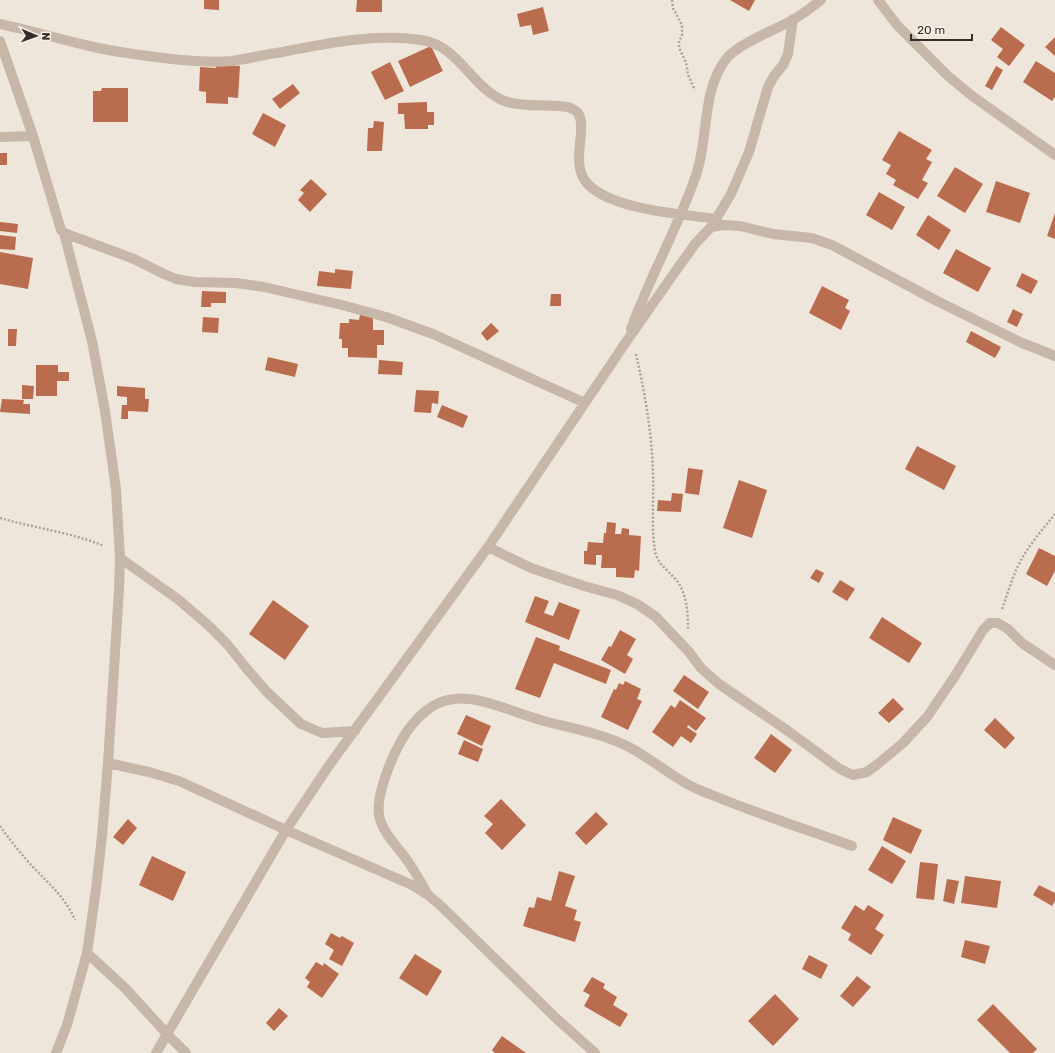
<svg xmlns="http://www.w3.org/2000/svg" width="1055" height="1053" viewBox="0 0 1055 1053" font-family="Rubik,sans-serif">
	<rect width="100%" height="100%" fill="#efe6db"/>
	<path fill="#ba6c4e" d="M204,0h15v10l-15,-1z
		M357,0h25v12h-26z
		M730,0h25l-6,11z
		M543,7l6,24 -16,4 -2,-10 -11,2 -3,-13z
		M1001,27l24,18 -16,21 -12,-9 6,-8 -12,-9z
		M1055,37v19l-10,-9z
		M431,46l12,25 -33,16 -12,-26z
		M1036,61l19,12v24l-3,4 -29,-19z
		M390,62l14,29 -19,9 -14,-28z
		M216,64l24,2 -2,32 -10,-1v7l-22,-1v-11l-7,-1 1,-24 16,1z
		M996,66l7,4 -11,20 -7,-4z
		M293,84l7,9 -20,16 -8,-10z
		M102,88h26v34h-35v-31h8z
		M427,102v10h7v13h-6v4h-23l-1,-15h-6v-11z
		M263,113l23,12 -11,22 -23,-13z
		M374,121l10,1 -2,29h-15l1,-23h5z
		M899,131l33,19 -6,9 6,3 -10,18 6,3 -10,16 -25,-14 3,-5 -10,-6 5,-9 -9,-5z
		M0,153h7v12h-7z
		M955,167l28,17 -18,29 -28,-17z
		M311,179l16,15 -17,18 -12,-12 6,-7 -4,-3z
		M996,181l34,12 -10,30 -34,-11z
		M879,192l26,15 -13,23 -26,-15z
		M1055,213v26l-8,-3z
		M928,215l23,15 -12,20 -23,-15z
		M0,222l18,2 -1,9 -17,-2z
		M0,235l16,2 -1,13 -15,-1z
		M956,249l35,19 -13,24 -35,-19z
		M0,252l33,6 -5,31 -28,-5z
		M335,269l18,2 -2,18 -34,-3 2,-15 16,2z
		M1022,273l16,8 -7,13 -15,-8z
		M822,286l27,14 -4,8 5,3 -9,19 -32,-17z
		M202,291l24,1v11h-15v4h-10z
		M551,294h10v12h-11z
		M1013,309l10,5 -6,13 -10,-5z
		M360,315l13,1v14h11v15h-7v13l-29,-1v-9h-6v-9h-3l1,-16h9v-4l10,1z
		M203,317l16,1 -1,15 -16,-1z
		M491,323l8,8 -12,10 -6,-8z
		M8,329h9l-1,17h-8z
		M971,331l30,16 -6,11 -29,-16z
		M268,357l30,7 -3,13 -30,-7z
		M379,360l24,2 -1,13 -24,-1z
		M36,365h22v7h11v9h-12v15h-21z
		M22,385l12,1 -1,13h-11z
		M117,386l28,2v11h4l-1,13 -20,-1v8h-7l1,-14h5v-8l-10,-1z
		M416,390l23,1 -1,13 -6,-1 -1,10 -17,-1z
		M2,399l22,1 -1,4h7v10l-30,-2z
		M442,405l26,11 -5,12 -26,-11z
		M917,446l39,20 -12,24 -39,-21z
		M688,468l15,2 -4,25 -14,-2z
		M739,480l28,10 -15,48 -29,-10z
		M672,493l11,1 -2,18 -24,-1 1,-11 13,1z
		M607,522l9,1 -1,11h6l1,-6 7,1v6l12,1 -2,35 -4,-1 -1,8 -18,-1v-9h-15l1,-13h-6v10l-12,-1v-13h3l1,-9 15,1 1,-10h2z
		M1039,548l16,8v15l-8,15 -21,-12z
		M816,569l8,4 -5,10 -9,-5z
		M840,580l15,9 -8,12 -15,-9z
		M535,596l14,5 -5,12 9,3 6,-14 21,8 -11,30 -44,-18z
		M273,600l36,26 -24,34 -36,-26z
		M882,617l40,26 -13,20 -40,-25z
		M620,630l16,9 -9,16 6,4 -8,15 -24,-14 8,-14 2,1z
		M536,637l24,9 -1,4 52,20 -5,14 -52,-21 -14,35 -25,-9z
		M684,675l25,17 -11,17 -25,-18z
		M625,681l16,8 -4,10 5,2 -14,29 -27,-13 13,-28 2,1 3,-7 4,2z
		M893,698l11,11 -15,14 -11,-10z
		M680,700l26,18 -10,13 -8,-6 -1,2 10,7 -6,9 -10,-7 -8,11 -21,-15 19,-27 4,3z
		M466,715l25,11 -9,20 -25,-12z
		M995,718l20,20 -10,11 -21,-19z
		M771,734l21,16 -17,23 -21,-15z
		M464,740l19,9 -5,13 -20,-8z
		M501,799l25,26 -24,25 -17,-17 8,-9 -9,-8z
		M596,812l12,12 -22,21 -11,-12z
		M893,817l29,13 -11,24 -28,-14z
		M128,819l9,9 -14,17 -10,-8z
		M882,846l24,15 -14,23 -24,-14z
		M152,856l34,16 -13,29 -34,-16z
		M920,862l18,2 -4,36 -18,-2z
		M559,871l16,5 -10,30 12,4 -3,10 7,2 -6,20 -52,-16 6,-19 5,1 3,-11 14,4z
		M965,876l36,5 -4,27 -36,-5z
		M947,879l12,2 -5,23 -11,-3z
		M1039,885l16,8v8l-3,5 -19,-11z
		M855,905l9,6 4,-6 16,10 -9,14 9,6 -13,20 -23,-15 3,-6 -10,-6z
		M331,933l9,5 2,-2 12,7 -12,23 -13,-7 5,-9 -9,-6z
		M965,940l25,6 -5,18 -24,-7z
		M415,954l27,17 -15,25 -28,-18z
		M809,955l19,10 -7,14 -19,-10z
		M316,962l7,4 1,-3 15,11 -17,24 -15,-11 3,-5 -5,-4z
		M857,976l14,11 -18,20 -13,-11z
		M592,977l13,7 -2,4 14,9 -4,8 15,9 -8,13 -36,-21 6,-11 -7,-4z
		M775,994l24,25 -26,27 -25,-25z
		M993,1004l44,45 -4,4h-23l-33,-33z
		M279,1008l9,8 -14,15 -8,-8z
		M502,1036l24,17h-31l-3,-3z"/>
	<g fill="none" stroke-linecap="round" stroke-linejoin="round">
		<path stroke="#b2a193" stroke-width="2.5" stroke-dasharray="2 2" stroke-linecap="butt" d="M672,0l1,8 9,17v10l-3,7v6l7,14 2,13 7,15
			M636,354c9,40 16,79 17,120 1,26 -2,52 2,77 2,13 15,21 23,31 9,14 10,31 10,47
			M0,518c34,10 70,14 104,28
			M1002,609c6,-16 10,-32 18,-47 9,-17 23,-33 35,-48
			M0,826c10,14 21,28 33,41 17,18 32,30 42,53"/>
		<path stroke="#c6b7a8" stroke-width="10" d="M878,0l19,25 51,51 23,19 84,60
			M0,24c32,7 63,16 94,23 26,6 52,9 78,12 20,2 40,4 60,2 15,-2 30,-6 45,-8 46,-9 97,-20 144,-13 37,5 49,45 81,60 20,8 45,4 66,7 4,2 8,3 10,6 10,16 -8,48 8,69 23,28 96,32 131,37
			M0,41l33,95 28,94 3,3 28,108 13,70 11,78 4,69 -1,32 -11,173 -6,73 -6,53 -9,64 -20,72 -11,28
			M0,137l33,-1
			M713,224l18,-30 18,-42 19,-65 6,-11 9,-11 5,-11 5,-35
			M64,233l70,26 30,15 12,5 18,3 42,1 28,4 78,18 44,12 47,17 152,69
			M631,329c19,-53 47,-101 65,-154 13,-37 5,-83 30,-116 12,-15 48,-29 65,-38 10,-6 21,-14 30,-21
			M488,547l43,21 53,18 33,9 20,9 19,13 33,35 12,16 18,16 69,47 52,38 13,6 14,-3 12,-9 24,-20 24,-26 28,-41 28,-46 7,-7h8l10,6 14,14 33,22
			M120,558l59,42 30,26 18,18 20,25 20,23 34,32 21,9 33,-2
			M108,763l41,9 30,9 107,49 126,55 16,10 12,10 117,114 38,34
			M428,895c-6,-11 -12,-22 -19,-32 -10,-15 -27,-30 -30,-48 -3,-20 12,-56 22,-74 40,-69 84,-37 143,-20 27,7 55,12 81,24 19,9 36,23 54,34 10,7 22,12 33,16 46,19 93,34 140,51
			M87,953l38,35 43,47 18,18
			M156,1053l130,-223 44,-66 158,-217 138,-205 49,-70 20,-28 16,-17 13,-2 16,1 33,8 39,4 20,7 103,55 85,42 35,14"/>
	</g>
	<g transform="translate(36 36) rotate(92)" stroke="#f7f0e7" stroke-width="3" paint-order="stroke">
	<path d="M0-3L7 15L0 10L-7 15Z" fill="#342c28"/>
	<text y="-6" font-size="11" font-weight="bold" text-anchor="middle" fill="#342c28">N</text>
	</g>
	<path d="M911 34v6h61v-6" fill="none" stroke="#342c28" stroke-width="2"/>
	<text x="917" y="34" font-size="12" fill="#342c28" stroke="#f7f0e7" stroke-width="3" paint-order="stroke">20 m</text>
</svg>
